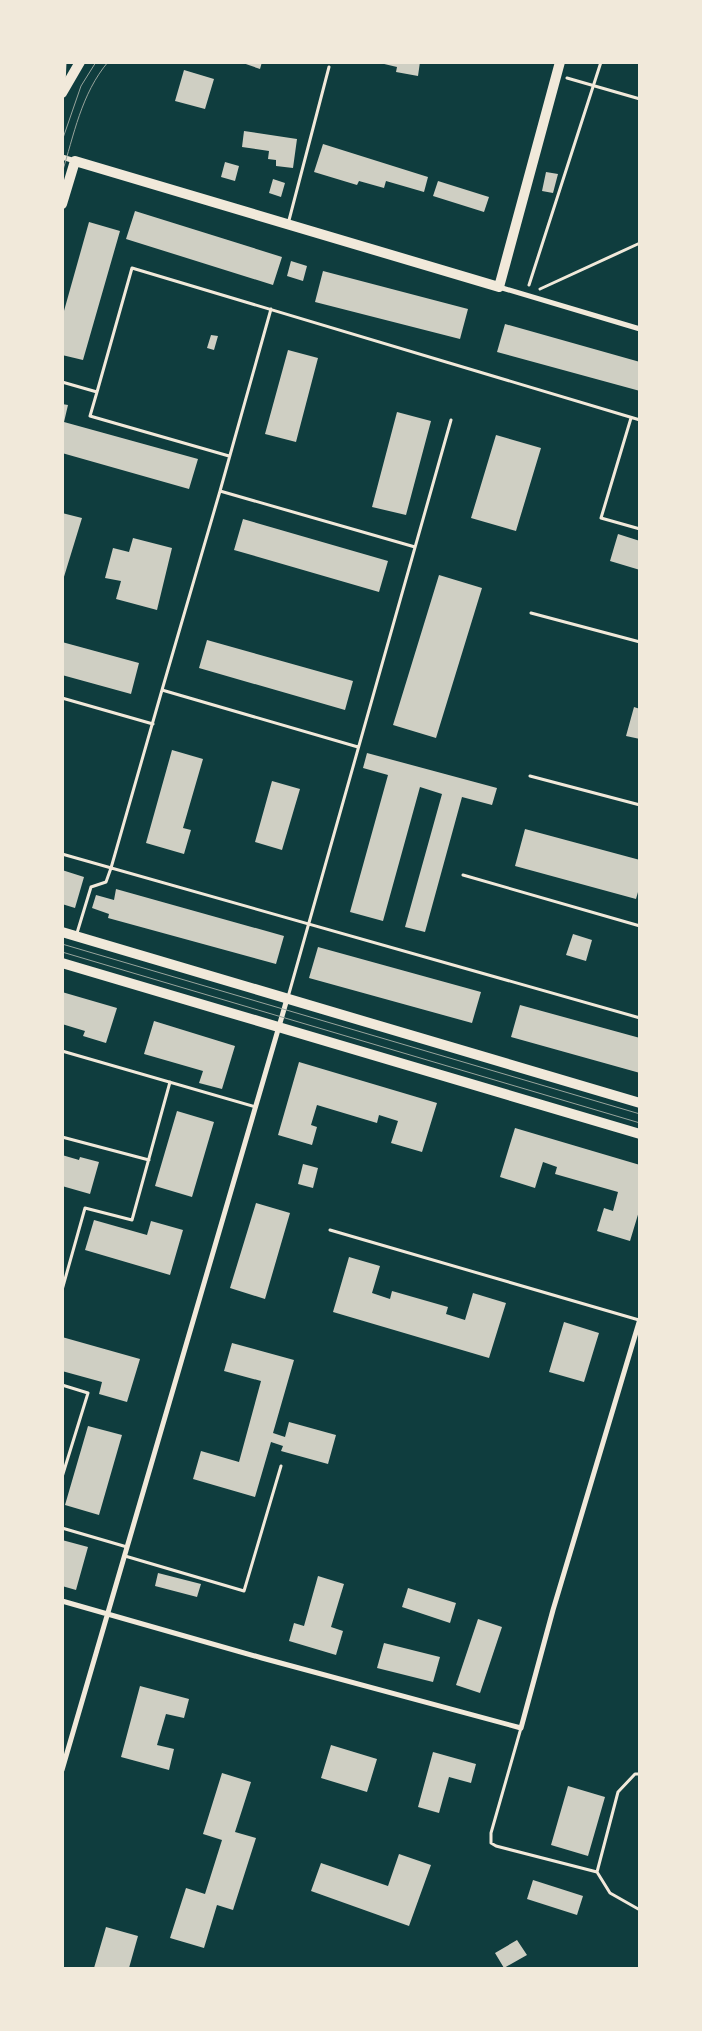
<svg xmlns="http://www.w3.org/2000/svg" width="702" height="2031" viewBox="0 0 702 2031" font-family="'Playfair Display',serif">
	<rect width="100%" height="100%" fill="#0f3d3e"/>
	<path fill="#cfcfc3" d="M240,62h22l-2,7z
		M420,62l-2,14 -22,-4 1,-5 -17,-4z
		M184,70l30,9 -9,30 -30,-8z
		M244,131l53,8 -4,29 -17,-2v-6l-8,-1 1,-8 -27,-4z
		M323,144l105,33 -4,15 -38,-11 -2,7 -25,-7 -2,4 -43,-13z
		M225,162l14,4 -4,15 -14,-4z
		M546,172l12,2 -5,19 -11,-2z
		M273,179l12,4 -4,14 -12,-4z
		M438,181l51,16 -5,15 -51,-16z
		M135,211l147,46 -9,28 -147,-46z
		M89,222l31,9 -37,129 -21,-5v-37z
		M291,261l16,5 -4,15 -16,-5z
		M323,271l145,38 -8,30 -145,-37z
		M505,324l135,38v29l-143,-39z
		M211,335l7,1 -4,14 -7,-2z
		M288,350l30,8 -22,84 -31,-8z
		M62,404l6,1 -4,17 134,37 -9,30 -127,-36z
		M397,412l34,9 -25,94 -34,-8z
		M496,435l45,13 -25,83 -45,-13z
		M62,513l20,5 -19,62h-1z
		M243,519l145,42 -9,31 -145,-42z
		M618,534l22,7v29l-30,-9z
		M133,538l39,10 -15,62 -41,-11 5,-18 -16,-3 8,-30 16,4z
		M439,575l43,13 -46,150 -43,-13z
		M207,640l146,41 -8,29 -146,-42z
		M62,642l77,21 -8,31 -69,-19z
		M634,707l6,2v30l-14,-3z
		M172,750l31,9 -20,69 8,2 -7,24 -38,-11z
		M367,753l130,35 -5,17 -30,-8 -37,135 -20,-5 37,-133 -22,-7 -37,134 -33,-9 38,-137 -25,-7z
		M272,781l28,8 -18,61 -27,-8z
		M525,829l115,31v25l-4,14 -121,-33z
		M62,870l22,7 -9,31 -13,-4z
		M116,889l168,47 -8,28 -168,-46 1,-4 -17,-6 4,-13 18,5z
		M573,934l19,6 -6,21 -20,-6z
		M318,947l163,45 -9,31 -163,-45z
		M62,992l55,16 -11,35 -23,-7 2,-5 -23,-7z
		M520,1005l120,33v35l-129,-36z
		M154,1021l81,25 -13,43 -23,-6 4,-12 -59,-17z
		M299,1062l138,41 -15,49 -31,-9 7,-22 -19,-6 -2,8 -60,-18 -6,20 6,2 -5,18 -34,-10z
		M177,1111l37,11 -22,75 -37,-11z
		M515,1128l125,37v43l-10,33 -33,-10 7,-23 9,3 5,-19 -63,-18 2,-7 -14,-5 -8,26 -35,-11z
		M62,1155l17,5 1,-3 19,5 -9,32 -28,-8z
		M303,1164l15,4 -5,20 -15,-4z
		M256,1203l34,10 -25,86 -35,-11z
		M94,1220l53,15 4,-14 32,9 -13,45 -85,-25z
		M349,1257l31,9 -8,27 18,6 2,-8 56,16 -2,7 19,6 8,-27 33,10 -17,55 -156,-46z
		M564,1322l35,11 -15,49 -35,-10z
		M62,1337l78,22 -13,43 -28,-8 3,-12 -40,-11z
		M232,1343l62,17 -21,73 12,4 4,-15 47,13 -8,29 -47,-13 2,-5 -12,-4 -16,55 -62,-18 8,-28 38,11 22,-81 -37,-10z
		M88,1426l34,9 -23,80 -34,-10z
		M62,1540l26,7 -12,43 -14,-4z
		M158,1573l43,11 -4,13 -42,-11z
		M318,1576l26,8 -13,43 12,4 -7,24 -47,-14 5,-18 10,3z
		M408,1588l48,15 -6,20 -48,-16z
		M478,1619l24,8 -22,66 -24,-8z
		M384,1643l56,14 -7,25 -56,-14z
		M140,1686l49,13 -5,19 -18,-4 -9,31 17,4 -5,21 -48,-13z
		M331,1745l46,14 -10,33 -46,-14z
		M433,1752l43,12 -5,19 -22,-6 -10,36 -21,-6z
		M222,1773l29,9 -16,50 21,6 -23,72 -16,-5 -13,43 -34,-10 16,-50 19,6 17,-54 -19,-6z
		M568,1786l37,11 -17,59 -37,-11z
		M399,1854l32,11 -22,61 -98,-35 10,-28 67,23z
		M533,1880l50,16 -6,19 -50,-16z
		M106,1927l32,9 -9,32h-35z
		M517,1940l10,15 -23,13 -9,-15z"/>
	<g fill="none" stroke-linecap="round" stroke-linejoin="round">
		<path stroke="#f1e9da" stroke-width="3" d="M567,78l73,21
			M529,285l72,-223
			M540,289l100,-46
			M531,613l109,29
			M530,776l110,29"/>
		<path stroke="#f1e9da" stroke-width="3" d="M288,224l41,-157
			M62,382l35,10 35,-124 508,152
			M97,392l-7,24 139,40
			M631,418l-30,100 39,11
			M220,491l51,-182
			M62,698l91,26
			M358,747l-196,-57 58,-199 195,56
			M62,854l578,164
			M463,875l177,51
			M77,933l14,-46 15,-5 5,-14 51,-178
			M288,997l163,-577
			M62,1051l194,56
			M62,1137l87,23
			M330,1230l309,90
			M62,1290l23,-82 47,12 38,-138
			M62,1385l26,8 -26,84
			M62,1528l65,19
			M125,1556l119,35 37,-125
			M521,1728l-30,105v10l5,3 101,26 21,-80 17,-18h5
			M597,1872l13,21 30,17"/>
		<path stroke="#f1e9da" stroke-width="5" d="M63,85l1,-23
			M62,157l13,4
			M499,287l141,42
			M62,1601l200,57 259,70 32,-118 87,-291
			M62,1770l225,-771"/>
		<path stroke="#f1e9da" stroke-width="10" d="M62,93l18,-31
			M62,204l13,-43 424,126 61,-225
			M62,932l578,171
			M62,963l578,171"/>
		<path stroke="#97a49c" stroke-width="1" d="M62,141l19,-55 15,-24
			M62,173c12,-38 19,-79 46,-111
			M62,944l578,170
			M62,952l578,171"/>
	</g>
	<rect width="702" height="2031" fill="none" stroke="#f1e9da" stroke-width="128"/>
</svg>
